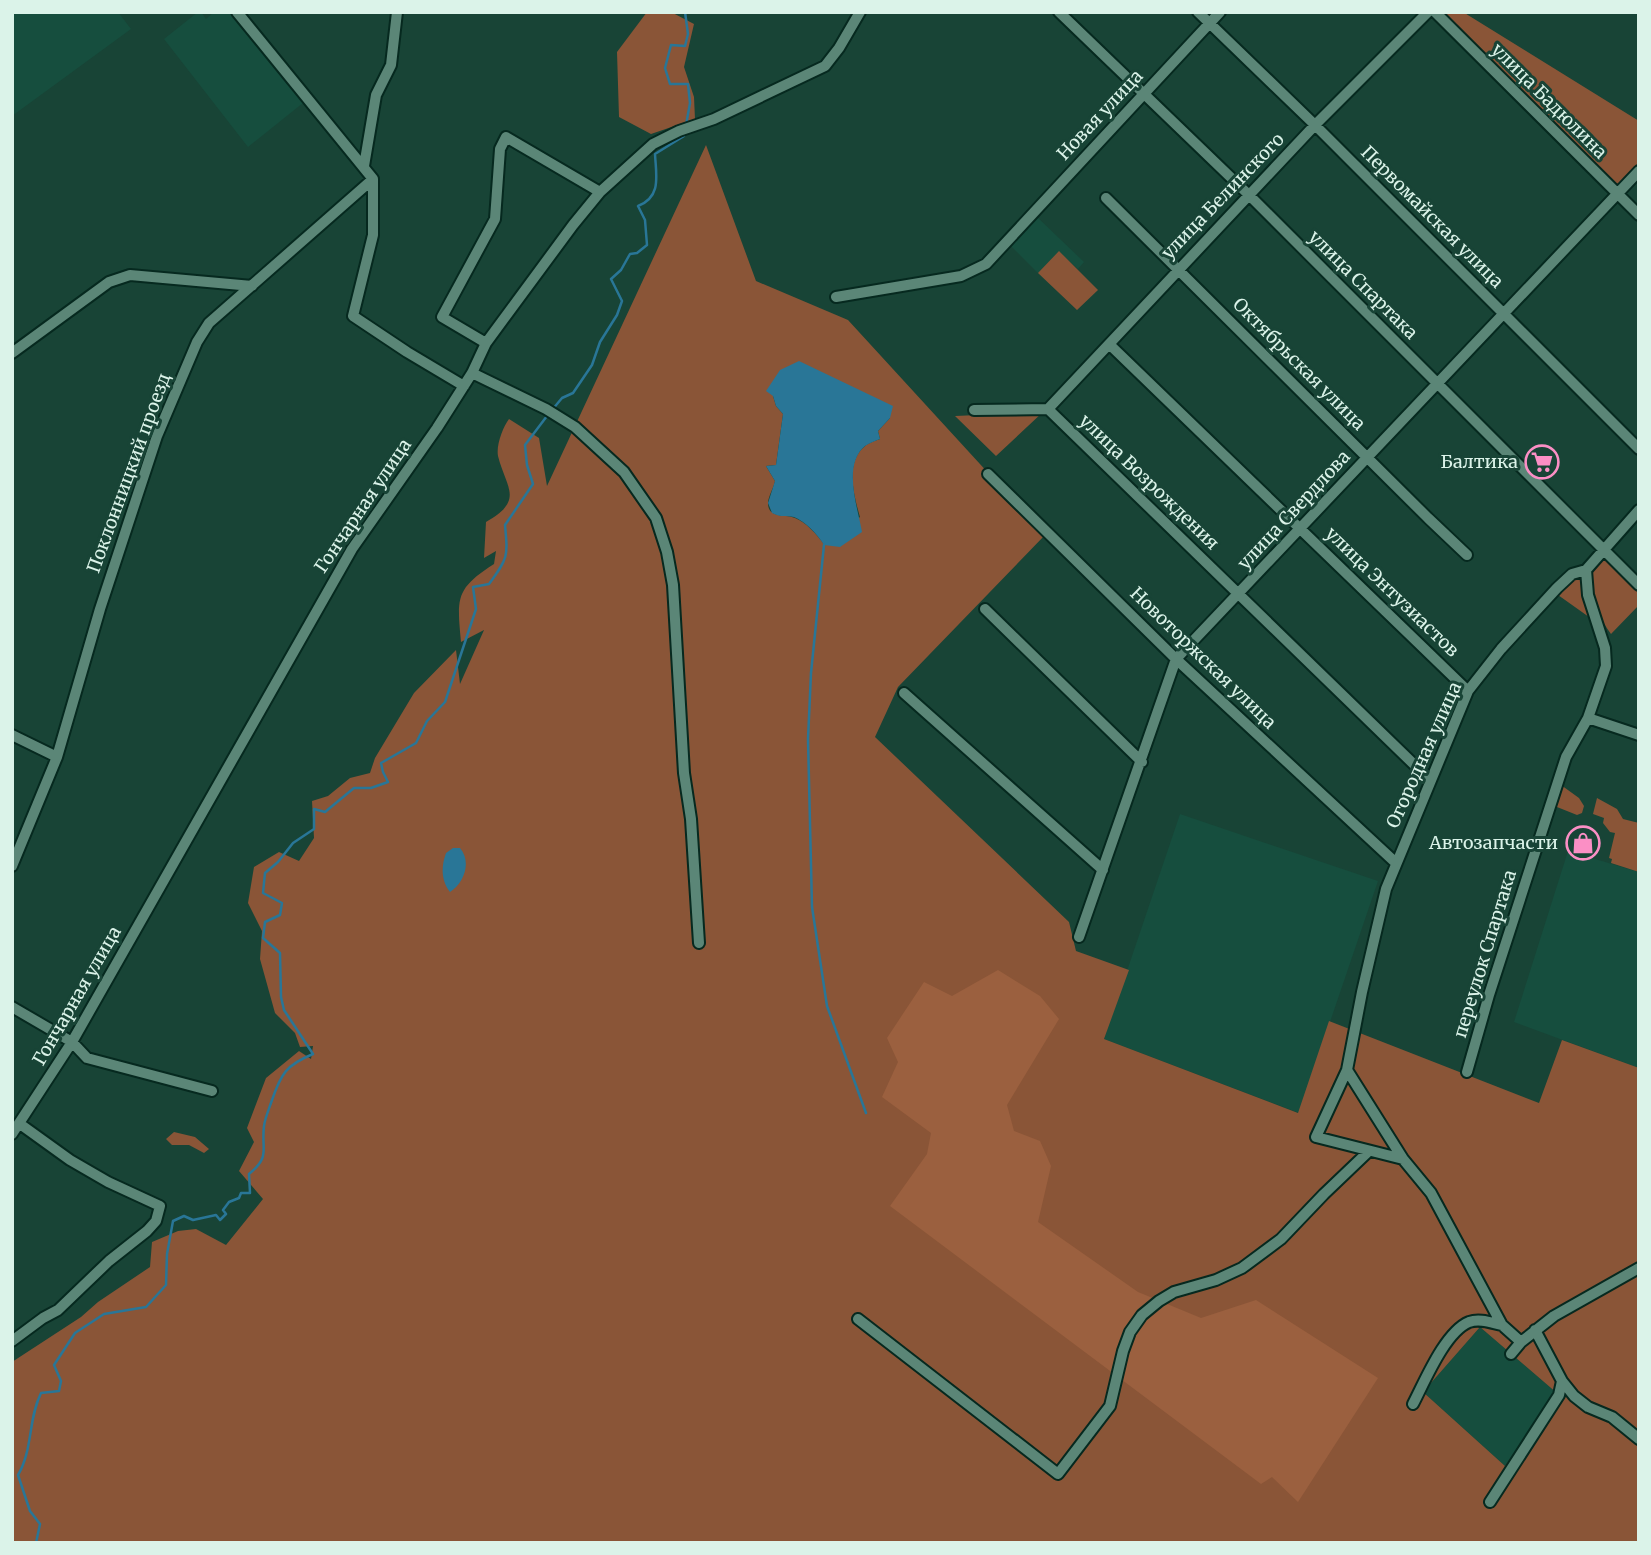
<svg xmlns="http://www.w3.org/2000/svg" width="1651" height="1555" viewBox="0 0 1651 1555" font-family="Merriweather,serif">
	<rect width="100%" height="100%" fill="#184436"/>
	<path fill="#164e3e" d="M12,12h106l13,17 -119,87z
		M198,12h3l5,7 8,-7h17l72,91 -55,44 -84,-108z
		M1037,217l47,45 -6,7 -19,-17 -21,21 -28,-28z
		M1180,814l198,67 -79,232 -195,-74z
		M1568,851l71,21v196l-125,-46z
		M1480,1327l78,67 -53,72 -82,-74z"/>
	<path fill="#8a5537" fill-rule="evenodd" d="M647,12h24l23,12 -10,43 10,30 1,22 -44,15 -32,-17 -2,-65z
		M1440,12h23l176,109v45l-21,21z
		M706,145l50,136 92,39 197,215 -147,152 -23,50 194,185 7,29 53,19 -25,69 194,74 31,-92 210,82 23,-63 77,28v475h-1627v-181l69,-45 17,-15 52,-35 2,-25 26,-11 18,-2 30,16 37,-46 -24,-28 15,-29 -7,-14 19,-50 33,-27 12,8 2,-13 -13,1 -5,-14 -20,-20 -15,-54 2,-28 -14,-28 6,-36 25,-15 20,9 15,-23 -2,-37 16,-5 22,-18 20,-5 5,-15 39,-65 42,-43 4,34 24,-54 -23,12c-4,-44 -6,-53 33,-78l2,-13 -12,7 2,-36c39,-22 20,-34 12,-66 -2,-11 5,-29 11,-37l30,19 8,48zM773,396l117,22 -12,13 2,8c-5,2 -12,4 -16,8 -19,16 -10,49 -4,70l-36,27c-7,-9 -18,-22 -29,-26 -9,-4 -27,1 -27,-15 0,-6 6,-16 7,-22l-9,-15 10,-1 7,-51 -7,-8zM1480,1327l78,67 -53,72 -82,-74z
		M1059,251l39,39 -21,20 -39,-37z
		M1043,412l-47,44 -41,-40z
		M1607,558l32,33v14l-28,29c-15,-21 -30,-52 -10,-75z
		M1573,575l10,1 6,41 -31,-22z
		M1561,785l18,13 5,8 -2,7 -5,2 -20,-8 -1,-7z
		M1597,798l20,11 6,10 16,4v49l-28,-9 1,-4 -3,-1 6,-25 -5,-1 -7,-9 1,-5 -11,-4z
		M174,1132l21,5 14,12 -5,4 -15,-8h-17l-6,-6z"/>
	<path fill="#9b603f" d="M998,970l42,26 19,23 -52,86 7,26 26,10 11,25 -13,56 100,70 63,26 55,-18 122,78 -80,124 -26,-25 -11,7 -371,-278 37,-52 4,-21 -49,-36 16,-35 -11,-24 37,-56 28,14z"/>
	<path fill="#297697" d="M799,361l94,45 -3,12 -12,13 2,8c-5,2 -11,4 -15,7 -23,19 -7,62 -3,86l-22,15 -16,-2c-6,-10 -19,-24 -30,-28 -9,-2 -12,1 -22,-4l-4,-10 7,-22 -9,-15 10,-1 7,-51 -7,-8 -3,-10 -7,-5 14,-21z
		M453,848h7c12,14 4,35 -10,44 -9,-12 -9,-25 -4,-39z"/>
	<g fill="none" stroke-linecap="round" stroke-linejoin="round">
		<path stroke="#297697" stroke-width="2.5" d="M685,12l3,22 -3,12 -14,-1 -6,23 5,16h18l2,19 -4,22
			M552,410l10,-12 11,-5 19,-28 8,-23 17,-27 5,-14 -11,-22 10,-9 9,-16 7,-1 10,-8 -2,-25 -7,-14c24,-9 18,-31 17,-52l29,-18 1,-4
			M824,545l-13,128 -3,66 4,168 15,99 39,107
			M36,1543l4,-19 -10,-13 -12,-36c15,-25 10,-56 23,-82l18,-2 2,-10 -7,-16 21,-32 29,-19 42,-7 20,-22 1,-31 6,-33 11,-5 9,4 23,-5 4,5 6,-6 -3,-4 6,-8 10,-4 2,-5h9l-1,-19c22,-18 12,-24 15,-48 1,-8 5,-17 8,-26 9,-26 14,-35 41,-46l-29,-44 -3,-13 -1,-44 -17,-15 2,-16 15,-7 2,-12 -19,-10 2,-20 13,-11 15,-19 21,-14v-20l11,3 29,-24h17l17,-6 -5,-10 -2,-9 35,-20 11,-22 18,-19 31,-93 -3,-22 16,-3c19,-26 19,-27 16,-59l28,-41 -6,-19 -2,-20 22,-29"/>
		<defs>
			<path id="minor" d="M237,12l136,167v56l-20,81 54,36 57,34
				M1059,12l190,183 390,390
				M1198,12l117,113 324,324
				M1435,12l204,203
				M364,166l12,-71 15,-30 6,-53
				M1106,198l322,320 39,37
				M836,297l125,-21 25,-12 234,-252
				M486,343l-44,-26 53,-98 5,-70 6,-12 94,55
				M1109,344l359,347
				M12,353l97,-71 21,-7 122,11
				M472,373l74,36 29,18 49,45 32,46 11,34 6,33 11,188 7,46 8,124
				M1048,409l267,-284 113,-113
				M974,410l74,-1 382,371
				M988,474l188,185 220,204
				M1639,510l-53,60 -14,4 -15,14 -56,61 -33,42 -82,198 -24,103 -15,78 -31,67 87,22 28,34 71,132 19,17 33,-26 85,-48
				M985,609l157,153
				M904,693l199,177
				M1588,718l51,17
				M12,735l45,22
				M12,866l45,-109 43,-148 57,-173 40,-94 12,-19 164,-144
				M1079,937l97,-278 463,-488
				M12,1007l60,35 15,16 125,33
				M1347,1070l56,89
				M1467,1072l22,-77 77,-238 22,-39 18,-52 -1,-18 -17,-53 -2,-25
				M12,1134l60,-92 280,-493 85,-121 35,-55 14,-30 87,-118 27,-33 53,-48 26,-13 35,-12 111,-53 14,-18 21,-36
				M858,1319l200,155 52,-68 13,-55 7,-19 12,-17 17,-14 15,-9 42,-12 26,-12 39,-29 43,-45 45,-43
				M12,1341l31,-23 15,-8 51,-49 38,-30 9,-10 4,-15 -52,-24 -38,-22 -50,-36
				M1511,1354l10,-12
				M1562,1381l12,15 14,11 24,10 27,22
				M1413,1404c12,-23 32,-72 56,-82 11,-4 23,1 33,3
				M1490,1502l69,-107 3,-14 -27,-51"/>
		</defs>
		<use href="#minor" stroke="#06291f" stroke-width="14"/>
		<use href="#minor" stroke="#5b8677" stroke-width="10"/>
	</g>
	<defs>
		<symbol id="supermarket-ring" viewBox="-11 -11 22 22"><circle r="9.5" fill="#184436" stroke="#fb8fc5" stroke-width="1.5"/><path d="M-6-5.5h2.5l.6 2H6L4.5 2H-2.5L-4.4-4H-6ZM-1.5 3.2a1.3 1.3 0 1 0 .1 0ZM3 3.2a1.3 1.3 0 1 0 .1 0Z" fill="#fb8fc5"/></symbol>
		<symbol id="shop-ring" viewBox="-11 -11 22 22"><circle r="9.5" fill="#184436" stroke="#fb8fc5" stroke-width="1.5"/><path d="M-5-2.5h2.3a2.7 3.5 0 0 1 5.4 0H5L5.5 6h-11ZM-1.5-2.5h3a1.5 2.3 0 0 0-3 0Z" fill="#fb8fc5"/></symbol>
	</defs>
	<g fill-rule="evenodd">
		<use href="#supermarket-ring" x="1523" y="443" width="38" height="38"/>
		<use href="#shop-ring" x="1564" y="824" width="38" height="38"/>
	</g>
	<g text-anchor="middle" stroke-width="6" stroke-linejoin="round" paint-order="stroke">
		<g font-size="18" fill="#dbf3e9" stroke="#184436">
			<text transform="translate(1549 101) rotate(45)" y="6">улица Бадюлина</text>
			<text transform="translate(1100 115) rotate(-47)" y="6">Новая улица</text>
			<text transform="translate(1223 196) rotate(-46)" y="6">улица Белинского</text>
			<text transform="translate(1432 217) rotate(45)" y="6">Первомайская улица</text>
			<text transform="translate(1363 285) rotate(45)" y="6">улица Спартака</text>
			<text transform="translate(1299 364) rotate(45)" y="6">Октябрьская улица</text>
			<text transform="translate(129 473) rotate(-70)" y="6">Поклонницкий проезд</text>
			<text transform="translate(1149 482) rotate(44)" y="6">улица Возрождения</text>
			<text transform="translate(363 506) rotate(-56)" y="6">Гончарная улица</text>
			<text transform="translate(1294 510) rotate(-47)" y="6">улица Свердлова</text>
			<text transform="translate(1392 592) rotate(44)" y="6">улица Энтузиастов</text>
			<text transform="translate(1203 658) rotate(44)" y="6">Новоторжская улица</text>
			<text transform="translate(1424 755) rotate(-66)" y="6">Огородная улица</text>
			<text transform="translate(1485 954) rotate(-73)" y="6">переулок Спартака</text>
			<text transform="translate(77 996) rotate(-60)" y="6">Гончарная улица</text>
		</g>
		<g font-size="18" fill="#dbf3e9" stroke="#184436" text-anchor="end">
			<text x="1518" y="468">Балтика</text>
			<text x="1558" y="849">Автозапчасти</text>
		</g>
	</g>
	<rect width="1651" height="1555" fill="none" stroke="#dbf3e9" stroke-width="28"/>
</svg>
